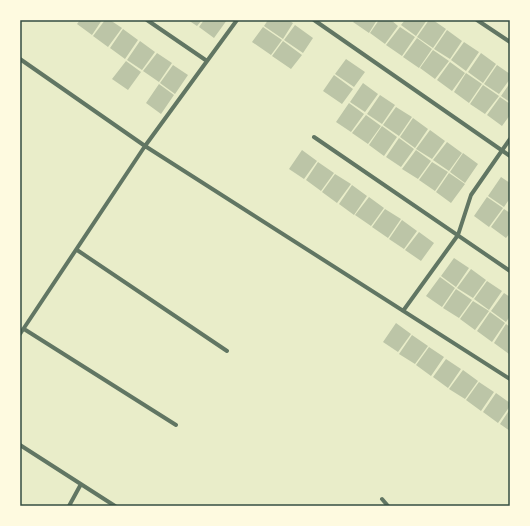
<svg xmlns="http://www.w3.org/2000/svg" width="530" height="526" viewBox="0 0 530 526" font-family="'IBM Plex Sans',sans-serif">
	<rect width="100%" height="100%" fill="#e9edc9"/>
	<path fill="#bcc5a7" d="M80,20h22l-10,15 -15,-11z
		M105,20h5l12,8 -14,19 -15,-11z
		M188,20h14l-5,6z
		M204,20h23l-13,18 -15,-11z
		M268,20h20l5,3 -10,16 -19,-13z
		M355,20h22l-8,13 -16,-11z
		M379,20h12l7,6 -13,18 -15,-11z
		M405,20h22l-11,16 -15,-11z
		M429,20h4l13,9 -13,19 -16,-11z
		M295,25l18,13 -10,15 -19,-13z
		M263,27l19,13 -11,15 -19,-13z
		M400,27l15,10 -13,19 -16,-11z
		M123,29l15,11 -13,19 -15,-11z
		M447,30l15,11 -12,18 -16,-10z
		M417,38l15,11 -13,19 -16,-11z
		M140,41l15,11 -13,18 -15,-10z
		M283,41l19,14 -11,14 -19,-13z
		M464,42l15,10 -13,19 -15,-11z
		M433,50l16,11 -14,18 -15,-11z
		M157,53l15,10 -13,19 -16,-11z
		M481,53l15,11 -13,19 -15,-11z
		M346,59l19,13 -11,15 -19,-13z
		M126,61l15,11 -13,18 -16,-11z
		M450,62l15,11 -13,18 -15,-11z
		M173,65l15,10 -13,19 -15,-11z
		M497,65l13,9v5l-11,15 -15,-10z
		M466,73l16,11 -13,19 -15,-11z
		M334,75l19,14 -11,15 -19,-13z
		M363,83l15,11 -13,18 -15,-10z
		M510,83v19l-9,-6z
		M159,84l15,11 -13,19 -15,-11z
		M483,85l16,11 -14,18 -15,-10z
		M380,95l15,10 -13,19 -15,-10z
		M500,97l10,7v11l-8,11 -15,-11z
		M349,103l15,11 -13,18 -15,-10z
		M396,107l16,10 -13,19 -16,-11z
		M366,115l15,11 -13,18 -16,-11z
		M413,118l15,11 -13,19 -15,-11z
		M382,126l15,11 -13,19 -15,-11z
		M430,130l15,11 -13,18 -16,-10z
		M399,138l15,11 -13,18 -15,-10z
		M447,142l15,11 -13,18 -16,-11z
		M302,150l15,11 -13,18 -15,-10z
		M416,150l15,11 -13,18 -16,-10z
		M463,153l15,11 -13,19 -15,-11z
		M318,162l16,11 -13,18 -15,-11z
		M432,162l16,10 -13,19 -16,-11z
		M449,173l16,11 -14,19 -15,-11z
		M335,174l16,10 -14,19 -15,-11z
		M501,177l9,6v15l-6,9 -16,-11z
		M352,185l15,11 -13,19 -15,-11z
		M369,197l15,11 -13,18 -16,-11z
		M487,197l16,11 -14,19 -15,-11z
		M385,209l16,10 -13,19 -16,-11z
		M504,209l6,4v20l-4,5 -15,-11z
		M402,220l15,11 -13,18 -15,-10z
		M419,232l15,11 -13,18 -16,-11z
		M454,258l15,10 -13,19 -15,-11z
		M471,269l15,11 -13,18 -16,-10z
		M440,277l15,11 -13,19 -16,-11z
		M487,281l15,10 -13,19 -15,-11z
		M456,289l16,11 -13,18 -16,-10z
		M504,293l6,4v19l-4,6 -15,-11z
		M473,301l16,10 -14,19 -15,-11z
		M490,312l15,11 -13,19 -15,-11z
		M396,323l15,11 -13,18 -15,-10z
		M506,324l4,3v25l-1,2 -15,-11z
		M412,335l16,11 -13,18 -16,-10z
		M429,347l15,10 -13,19 -15,-11z
		M446,359l15,10 -13,19 -15,-11z
		M463,370l15,11 -13,18 -16,-10z
		M479,382l15,10 -13,19 -15,-11z
		M496,393l14,10v3l-12,17 -15,-11z
		M510,409v22l-10,-7z"/>
	<g fill="none" stroke-linecap="round" stroke-linejoin="round">
		<path stroke="#617663" stroke-width="4" d="M147,20l60,41
			M314,20l196,136
			M477,20l33,22
			M20,59l125,87 365,233
			M314,137l196,134
			M77,250l150,101
			M403,311l55,-76 13,-40 39,-56
			M24,329l152,96
			M20,334l125,-188 92,-126
			M20,445l95,61
			M382,499l6,7
			M69,506l12,-22"/>
	</g>
	<rect width="530" height="526" fill="none" stroke="#fefae0" stroke-width="42"/>
	<rect x="21" y="21" width="488" height="484" fill="none" stroke="#344e41" stroke-width="1.5"/>
</svg>
